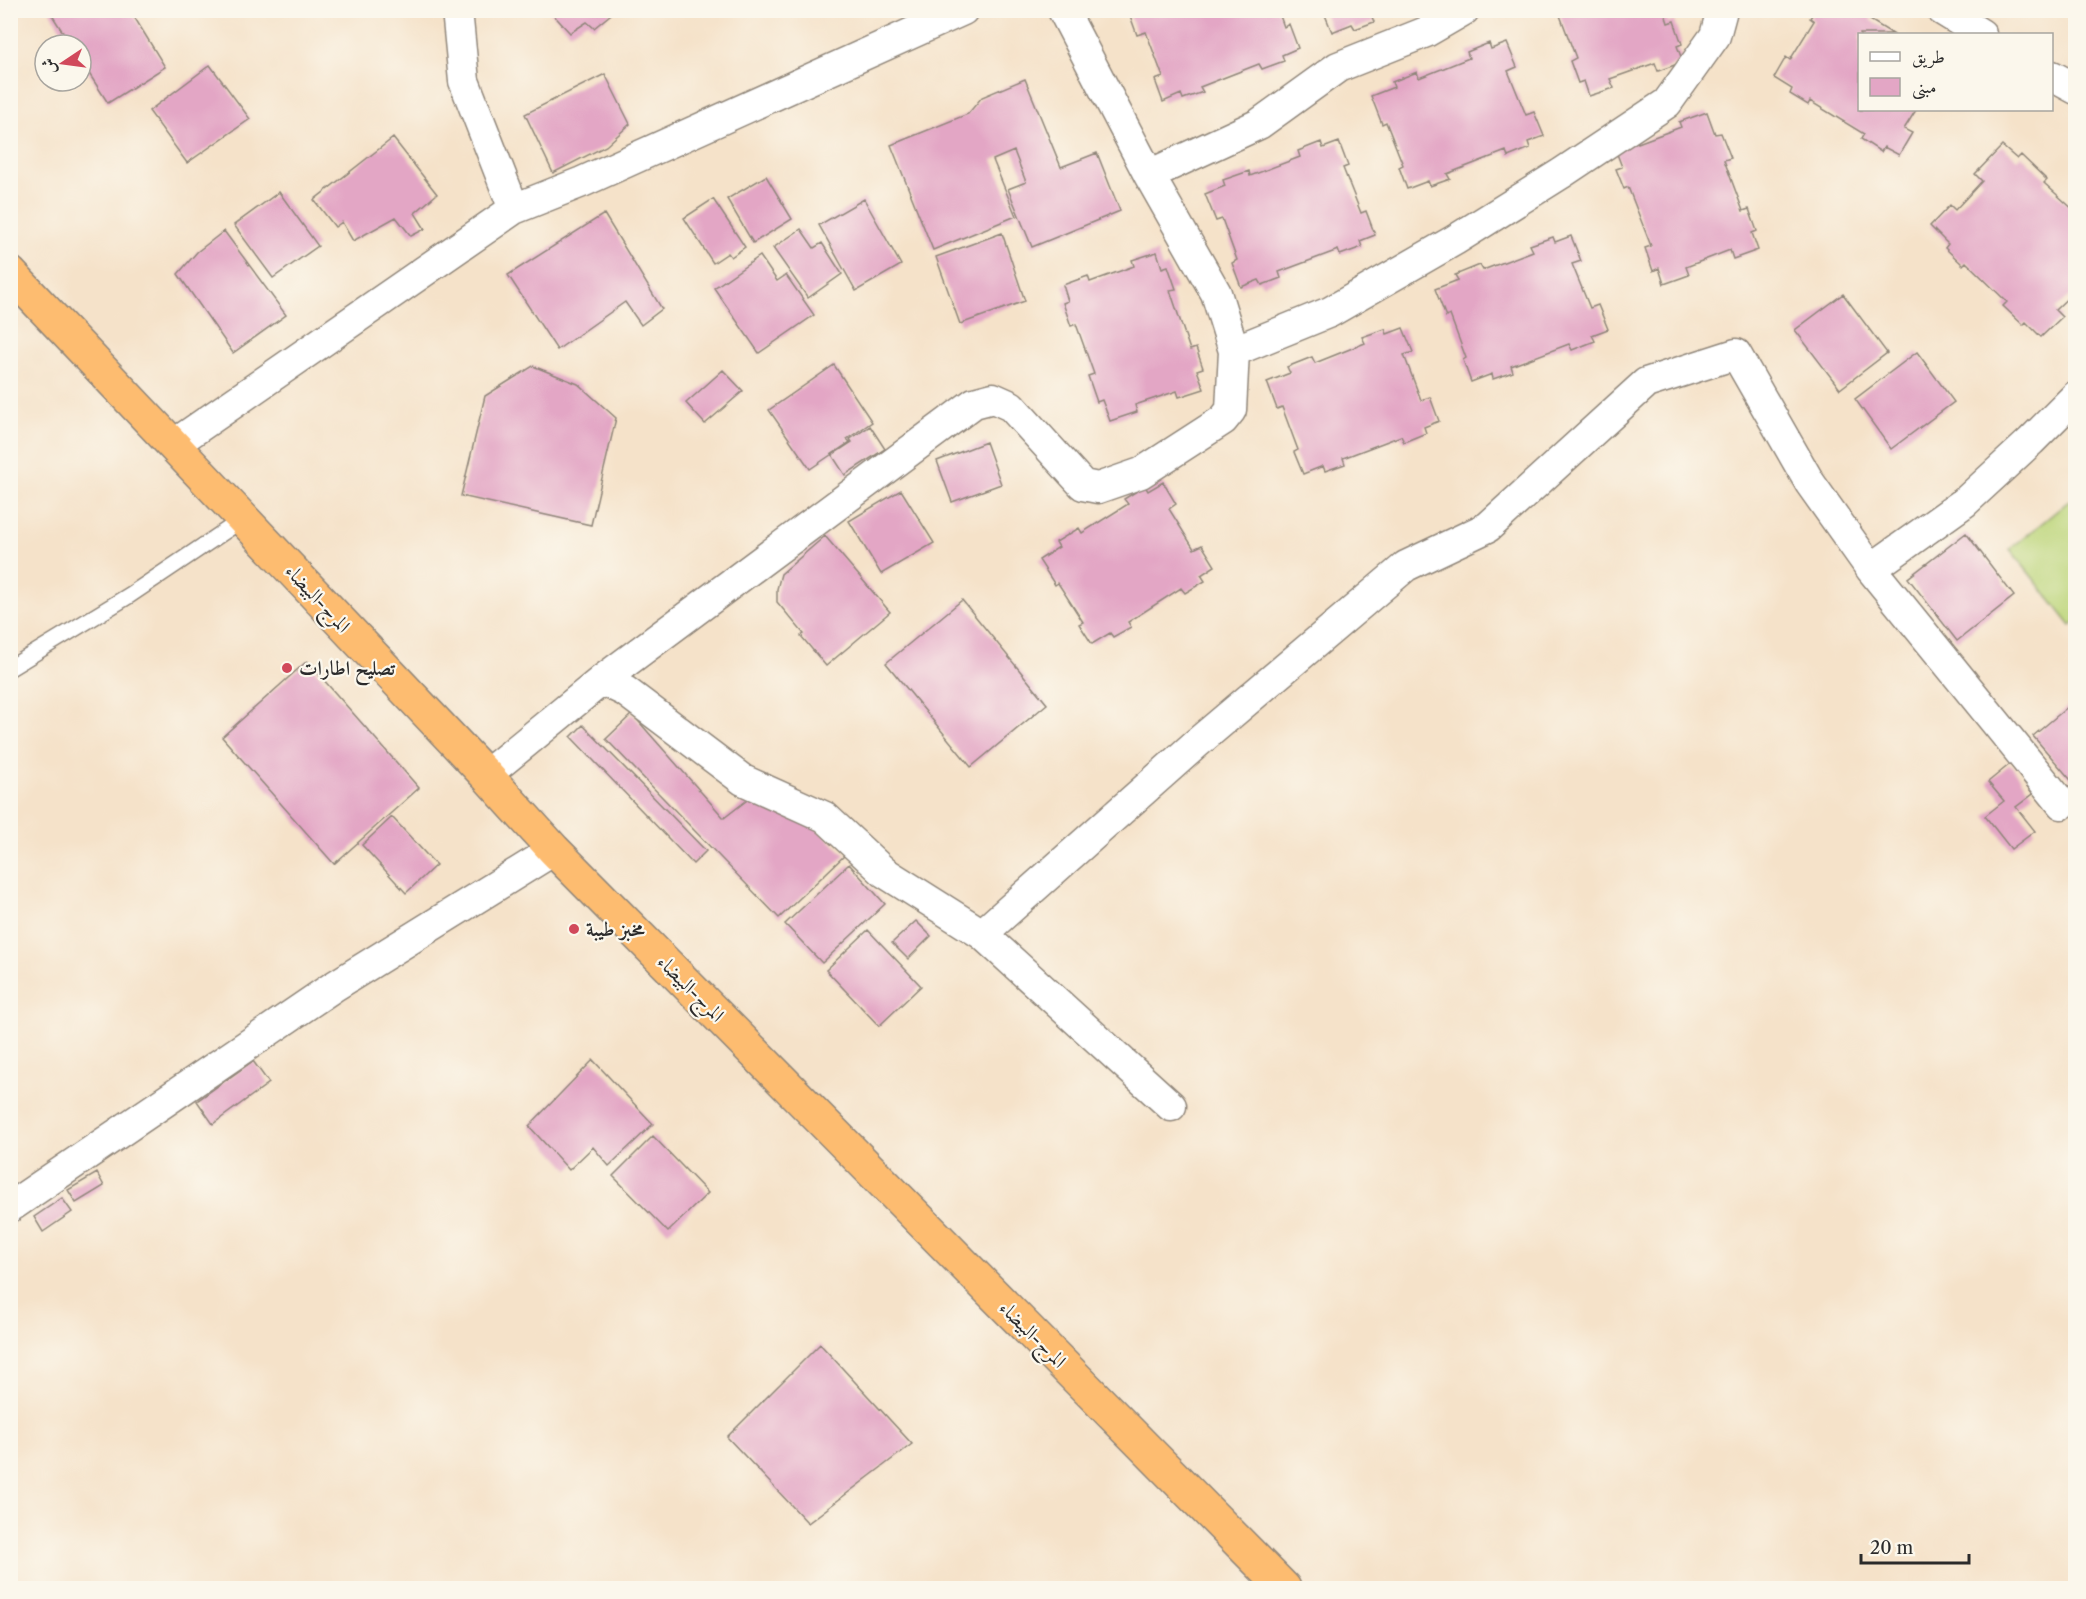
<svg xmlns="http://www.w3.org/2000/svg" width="2086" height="1599" viewBox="0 0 2086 1599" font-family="'Libre Caslon Text',Amiri,serif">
	<rect width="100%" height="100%" fill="#fbf7ec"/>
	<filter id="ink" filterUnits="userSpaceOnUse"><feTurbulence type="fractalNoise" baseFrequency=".0167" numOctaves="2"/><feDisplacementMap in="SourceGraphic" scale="12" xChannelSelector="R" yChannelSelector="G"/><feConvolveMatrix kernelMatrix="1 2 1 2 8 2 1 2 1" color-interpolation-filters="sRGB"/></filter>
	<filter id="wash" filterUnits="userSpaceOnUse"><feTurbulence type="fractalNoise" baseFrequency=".008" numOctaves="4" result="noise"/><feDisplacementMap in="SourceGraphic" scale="24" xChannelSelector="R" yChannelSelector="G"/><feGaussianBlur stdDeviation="1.35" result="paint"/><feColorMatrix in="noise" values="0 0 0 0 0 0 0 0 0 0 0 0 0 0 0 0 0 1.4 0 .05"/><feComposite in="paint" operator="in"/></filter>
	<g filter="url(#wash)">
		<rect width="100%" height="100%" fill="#f5e2c9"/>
		<path fill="#bdd67b" stroke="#748053" stroke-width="1.5" d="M2075,496l1,126 -5,4 -61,-77z"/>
		<g id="blocks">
			<path fill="#e3a6c5" d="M52,10h78l35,57 -57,36 -27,-42v-16h-10l-21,-33z
				M549,10h67l-22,18 -7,-6 -17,11z
				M1128,10h150l6,17 5,-3 9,24 -16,7 2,6 -22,8 -3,-5 -59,23 3,5 -20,7 -2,-5 -18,8 -8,-22 8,-3 -17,-45 -9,3z
				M1323,10h64v1l-15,6 2,5 -19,7 -3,-5 -20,8z
				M1558,10h106l4,13 6,-2 8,23 -5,2 6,16 -25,9 -3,-8 -45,16 4,9 -25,8 -5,-15 -6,2 -8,-22 6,-3z
				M1815,10h50l8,5 -3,5 23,14h-33v76h56l-12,19 8,4 -13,22 -15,-8 -3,5 -20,-13 3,-5 -54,-33 -2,4 -18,-11 2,-5 -18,-11 12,-21 4,3 24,-39 -4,-3z
				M1489,43l2,6 16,-6 10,24 -9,4 18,44 8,-3 10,24 -16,6 2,6 -22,9 -2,-6 -59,23 3,5 -20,7 -2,-5 -21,8 -8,-22 4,-2 -17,-43 -4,2 -11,-28 23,-9 -2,-5 25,-10 2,6 50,-20 -2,-6z
				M210,65l40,54 -63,44 -38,-52z
				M605,74l25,50 -24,22 -53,27 -28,-59z
				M1025,79l36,88 36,-14 23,58 -88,36 -24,-58 18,-7 -12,-31 -21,9 23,56 -83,34 -42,-105 77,-31 14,-17z
				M1707,112l8,22 6,-1 10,25 -7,2 19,51 6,-2 8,22 -5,2 6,17 -25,9 -3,-9 -44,17 3,8 -25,9 -5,-16 -6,3 -8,-23 6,-2 -23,-59 -4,2 -8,-20 6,-2 -8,-21 22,-8 2,5 43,-16 -2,-5z
				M393,138l44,56 -22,19 10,16 -14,7 -15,-19 -43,24 -11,-19 -7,5 -21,-27z
				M1321,142l2,6 16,-6 9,24 -5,2 18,45 5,-2 9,24 -15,6 2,6 -22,8 -2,-5 -59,22 2,6 -19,7 -3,-5 -18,7 -9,-24 5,-3 -15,-41 -6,2 -11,-27 20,-8 -2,-6 26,-9 1,5 50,-19 -2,-6z
				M2002,146l15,13 4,-4 26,25 -3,3 32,29v78l-21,20 7,7 -21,20 -15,-15 -3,3 -20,-19 4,-4 -41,-40 -3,3 -18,-17 3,-4 -18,-18 20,-21 5,5 27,-29 -7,-7z
				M766,176l26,43 -39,24 -26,-44z
				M279,192l39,54 -45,32 -39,-53z
				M713,199l32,48 -14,10 -3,-4 -15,10 -29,-45z
				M864,199l37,66 -45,26 -37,-66z
				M604,214l58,95 -21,16 -16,-23 -68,48 -49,-75z
				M801,229l13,19 8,-5 20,31 -34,24 -35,-50z
				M224,231l62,84 -53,38 -55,-79 19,-22z
				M1002,233l23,68 -65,23 -24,-67z
				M1571,236l10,25 -9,3 18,44 8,-3 10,24 -16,6 3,6 -23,9 -3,-6 -58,22 2,6 -20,7 -1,-5 -21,8 -8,-22 3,-2 -16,-43 -4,2 -11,-28 23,-9 -3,-5 25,-10 3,5 50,-19 -3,-6 23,-8 2,5z
				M1157,252l5,16 6,-2 8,23 -6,1 20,60 6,-2 7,20 -6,2 7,19 -25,8 -2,-6 -42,14 2,7 -27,9 -8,-21 -5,2 -9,-26 6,-2 -18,-50 -5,2 -8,-23 5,-2 -5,-16 25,-9 2,6 44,-16 -2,-6z
				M760,256l17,25 9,-6 28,40 -55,38 -45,-65z
				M1843,294l44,59 -47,36 -45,-59z
				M1403,328l10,24 -9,3 17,45 9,-3 9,24 -15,6 2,6 -22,9 -3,-6 -58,22 2,6 -20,7 -2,-5 -20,8 -9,-22 4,-2 -16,-43 -5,2 -10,-27 23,-9 -3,-6 25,-10 3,6 50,-20 -3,-6 23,-8 2,5z
				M1917,352l37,50 -63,47 -36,-50z
				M834,365l38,57 -25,17 3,3 -40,27 -41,-59z
				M533,366l45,18 38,34 -25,107 -130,-29 24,-100z
				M723,370l20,21 -38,33 -19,-21z
				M870,426l15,23 -40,26 -13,-20 20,-13 -2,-3z
				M986,442l15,42 -49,18 -15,-41z
				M1163,482l13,22 -7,5 25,40 8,-4 13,21 -14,9 4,6 -20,12 -4,-5 -53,34 3,5 -18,10 -3,-4 -18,11 -13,-20 4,-2 -25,-39 -3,2 -16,-25 20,-13 -3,-5 23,-14 3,5 46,-29 -4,-5 21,-13 3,5z
				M901,490l33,53 -53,31 -32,-53z
				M1966,533l48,63 -57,45 -49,-63z
				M825,536l65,76 -64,54 -25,-30 3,-2 -27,-32v-13l4,-15z
				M962,600l85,104 -76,63 -85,-104z
				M307,661l112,127 -85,76 -112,-127z
				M2076,700v86l-43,-50z
				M632,714l92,104 31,-24 50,23 40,38 -66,63 -173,-179z
				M583,725l123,126 -13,13 -122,-127z
				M2010,764l23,30 -17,13 19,24 -24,18 -26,-33 19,-15 -16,-19z
				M392,817l44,48 -30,28 -44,-48z
				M849,864l36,40 -63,59 -37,-39z
				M916,921l15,15 -23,23 -16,-16z
				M868,930l53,56 -42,40 -53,-56z
				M593,1060l60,64 -44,42 -16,-19 -24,23 -40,-44z
				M253,1061l16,22 -56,41 -16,-23z
				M653,1136l55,57 -40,39 -55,-56z
				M97,1173l7,13 -28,17 -8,-13z
				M62,1198l10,14 -29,20 -9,-15z
				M820,1344l92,100 -104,79 -81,-86z"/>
		</g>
	</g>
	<g filter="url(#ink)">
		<use href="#blocks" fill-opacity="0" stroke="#90867a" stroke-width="1.5"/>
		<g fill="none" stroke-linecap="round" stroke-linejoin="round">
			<defs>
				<path id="lane" d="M10,668l120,-73 113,-76"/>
				<path id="street" d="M457,10l7,71 50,128
					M1942,10l39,24
					M2052,76l24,13
					M1149,175l110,-51 79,-57 88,-35 38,-22
					M1234,351l96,-39 125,-72 107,-67 105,-70 48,-67 7,-26
					M173,445l341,-236 68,-27 381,-172
					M1871,569l191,235
					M602,680l23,11 118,89 82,37 59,55 98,62 189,172
					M486,775l116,-95 372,-277 19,-5 18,8 72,79 15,3 43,-15 82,-53 8,-10 3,-59 -18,-58 -67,-118 -86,-165
					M982,934l215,-191 209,-177 82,-39 158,-144 90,-29 74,129 61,86 94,-67 66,-61 45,-45
					M10,1207l323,-220 221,-137"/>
				<path id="highway" d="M10,273l476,502 68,75 730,738"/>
			</defs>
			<use href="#lane" stroke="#90867a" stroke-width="18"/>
			<use href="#street" stroke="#90867a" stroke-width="33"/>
			<use href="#highway" stroke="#90867a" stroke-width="36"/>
			<use href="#lane" stroke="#fff" stroke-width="15"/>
			<use href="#street" stroke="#fff" stroke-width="30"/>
			<use href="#highway" stroke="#fdbc70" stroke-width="33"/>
		</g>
	</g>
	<g fill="#d1495b" stroke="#fbf7ec" stroke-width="2">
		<circle cx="287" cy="668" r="6"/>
		<circle cx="574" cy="929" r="6"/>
	</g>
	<g text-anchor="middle" stroke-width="4.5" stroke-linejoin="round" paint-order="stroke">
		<g font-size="20" fill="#2b2b2b" stroke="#fbf7ec">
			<text transform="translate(318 598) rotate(47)" y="7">المرج-البيضاء</text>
			<text transform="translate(691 988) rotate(45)" y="7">المرج-البيضاء</text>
			<text transform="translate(1033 1334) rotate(45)" y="7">المرج-البيضاء</text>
		</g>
		<g font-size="20" font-weight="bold" fill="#2b2b2b" stroke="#fbf7ec" text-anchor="start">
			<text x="299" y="675">تصليح اطارات</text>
			<text x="586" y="936">مخبز طيبة</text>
		</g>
	</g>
	<rect width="2086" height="1599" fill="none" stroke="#fbf7ec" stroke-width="36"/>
	<rect x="1858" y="33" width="195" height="78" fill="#fbf7ec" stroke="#a8a59f" stroke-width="1.5"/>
	<rect x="1870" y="52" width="30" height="9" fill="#ffffff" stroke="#a8a59f" stroke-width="1.5"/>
	<text x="1912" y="63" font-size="18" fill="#2b2b2b">طريق</text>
	<rect x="1870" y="78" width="30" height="18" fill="#e3a6c5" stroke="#a8a59f" stroke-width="1.5"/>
	<text x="1912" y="93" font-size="18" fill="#2b2b2b">مبنى</text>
	<g transform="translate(63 63) rotate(257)"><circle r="28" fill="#fbf7ec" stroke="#a8a59f" stroke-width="1.5"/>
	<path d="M0-4.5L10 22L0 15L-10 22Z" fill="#d1495b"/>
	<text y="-9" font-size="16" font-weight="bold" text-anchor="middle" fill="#2b2b2b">ش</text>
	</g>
	<path d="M1861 1554v9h108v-9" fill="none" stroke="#2b2b2b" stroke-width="3"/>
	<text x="1870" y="1554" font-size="18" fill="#2b2b2b" stroke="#fbf7ec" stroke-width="4.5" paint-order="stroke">20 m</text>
</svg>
